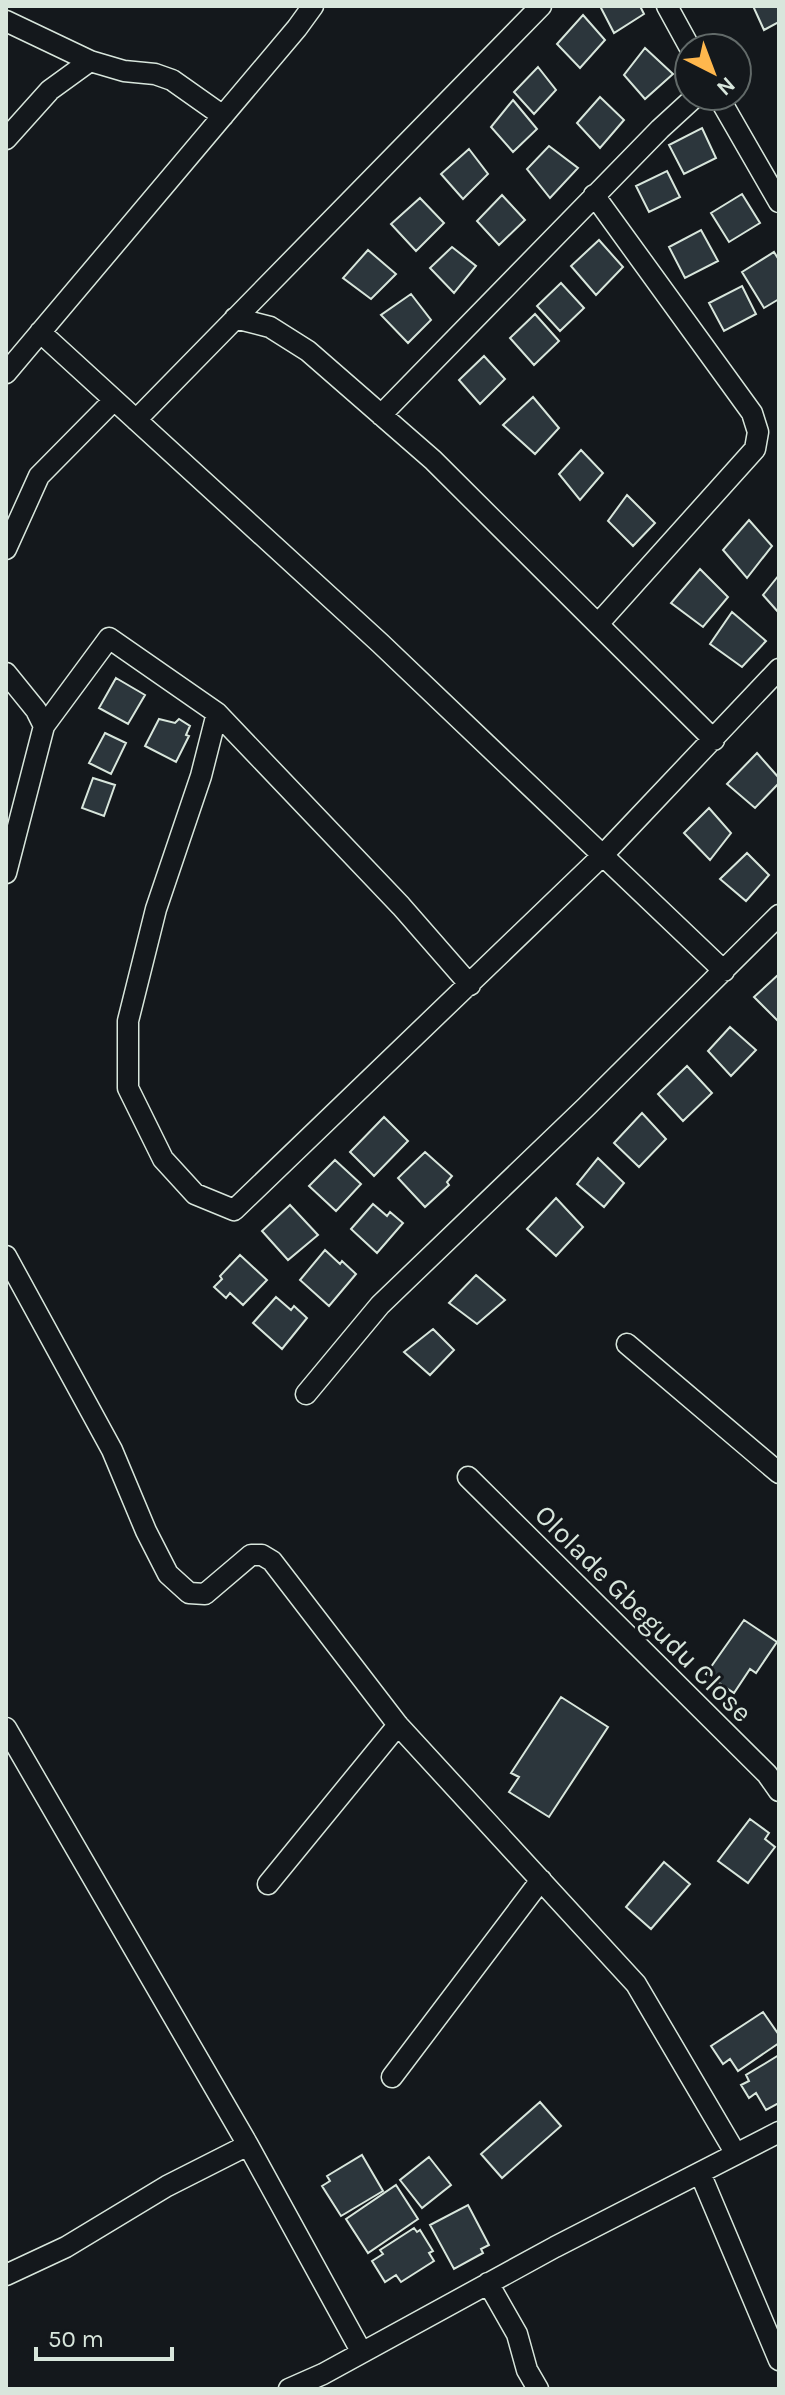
<svg xmlns="http://www.w3.org/2000/svg" width="785" height="2395" viewBox="0 0 785 2395" font-family="Karla,sans-serif">
	<rect width="100%" height="100%" fill="#14181c"/>
	<path fill="#2c363c" stroke="#d8e6dc" stroke-width="2" d="M600,6h40l4,8 -30,19z
		M753,6h26v16l-15,8z
		M583,15l22,25 -25,28 -23,-24z
		M645,48l28,26 -28,25 -21,-24z
		M538,67l18,23 -22,24 -20,-22z
		M600,97l24,23 -24,28 -23,-25z
		M513,100l24,29 -24,23 -22,-25z
		M702,128l14,30 -32,16 -15,-29z
		M549,146l29,22 -28,30 -23,-29z
		M469,149l19,25 -25,25 -22,-25z
		M667,171l13,26 -31,15 -13,-26z
		M742,194l18,29 -31,19 -18,-29z
		M502,195l23,25 -26,25 -22,-24z
		M420,198l24,25 -28,28 -25,-27z
		M701,230l17,31 -33,17 -16,-31z
		M599,240l24,27 -27,28 -25,-29z
		M452,247l24,19 -22,27 -24,-25z
		M368,250l28,24 -25,25 -28,-21z
		M774,252l5,8v39l-15,9 -22,-36z
		M561,283l23,25 -24,23 -23,-25z
		M742,286l14,28 -32,17 -15,-28z
		M411,294l20,26 -23,23 -27,-28z
		M535,314l24,27 -25,24 -24,-27z
		M484,356l21,23 -25,25 -21,-24z
		M533,397l26,31 -24,26 -32,-29z
		M581,450l22,23 -23,27 -21,-26z
		M627,495l28,28 -22,23 -25,-25z
		M749,520l23,26 -25,32 -24,-28z
		M700,569l28,28 -25,30 -32,-24z
		M779,575v38l-16,-18z
		M732,612l34,29 -24,26 -32,-23z
		M116,678l29,17 -17,29 -29,-16z
		M159,719l16,4 4,-4 11,7 -4,9 3,1 -13,26 -31,-16z
		M105,733l21,10 -15,31 -22,-11z
		M757,753l22,25v5l-24,25 -28,-24z
		M93,778l22,7 -11,31 -22,-8z
		M709,808l22,25 -21,27 -26,-27z
		M747,853l22,22 -23,26 -26,-22z
		M779,974v48l-25,-25z
		M730,1027l26,23 -25,26 -23,-25z
		M687,1066l25,27 -29,28 -25,-27z
		M642,1113l24,26 -27,28 -25,-24z
		M384,1117l24,24 -34,35 -24,-24z
		M425,1152l27,24 -5,6 2,3 -24,22 -27,-29z
		M598,1158l26,25 -20,24 -27,-23z
		M335,1160l26,24 -25,27 -27,-25z
		M556,1198l27,29 -27,29 -29,-27z
		M373,1204l14,12 3,-4 13,11 -26,30 -26,-24z
		M290,1205l28,30 -30,25 -26,-29z
		M325,1250l15,14 2,-3 14,13 -27,32 -29,-26z
		M240,1255l27,25 -24,25 -13,-12 -4,5 -12,-11 8,-8 -2,-3z
		M476,1275l29,25 -28,24 -28,-21z
		M276,1297l15,13 3,-4 13,12 -25,31 -29,-26z
		M433,1329l21,21 -24,25 -26,-23z
		M744,1620l33,22 -21,31 -6,-4 -16,24 -28,-19z
		M561,1697l47,30 -59,90 -40,-25 10,-15 -8,-4z
		M750,1819l19,14 -4,6 10,8 -27,36 -30,-22z
		M664,1862l26,22 -39,45 -25,-22z
		M763,2012l16,23v8l-41,28 -8,-12 -7,5 -12,-18z
		M779,2055v48l-13,7 -10,-17 -7,5 -8,-13 8,-4 -3,-6z
		M540,2102l21,24 -59,52 -21,-24z
		M362,2155l21,36 -42,25 -19,-30 8,-5 -3,-5z
		M429,2157l22,28 -29,23 -22,-28z
		M396,2185l22,34 -50,34 -22,-34z
		M468,2205l21,40 -8,4 2,4 -29,16 -24,-44z
		M414,2228l3,4 3,-2 13,21 -4,2 5,8 -33,21 -5,-7 -11,7 -13,-21 11,-7 -3,-4z"/>
	<g fill="none" stroke-linecap="round" stroke-linejoin="round">
		<defs>
			<path id="minor" d="M667,6l23,42
				M6,21l84,40 34,10 31,3 17,6 51,36
				M718,96l61,106
				M6,139l44,-49 40,-29
				M594,195l158,218 6,19 -3,17 -157,175
				M235,318l35,9 38,24 125,109 281,280
				M40,332l340,311 344,328
				M6,373l291,-345 16,-22
				M381,415l279,-286 36,-33
				M136,420l405,-414
				M6,549l33,-73 75,-76
				M6,673l30,37 8,16
				M217,713l-16,63 -45,133 -28,112v67l35,71 32,35 39,16 368,-354 177,-187
				M6,873l38,-147 65,-88 108,75 184,193 69,79
				M6,1256l106,194 34,81 22,43 21,19 16,1 46,-39h11l10,6 126,164 238,259 100,170
				M627,1344l152,129
				M306,1394l74,-89 206,-198 193,-192
				M468,1477l299,297 12,17
				M6,1728l242,417 113,206
				M268,1884l130,-159
				M392,2077l149,-197
				M700,2173l79,187
				M6,2275l60,-28 101,-61 81,-41
				M488,2283l29,51 10,36 11,19
				M289,2389l34,-15 232,-127 224,-115"/>
		</defs>
		<use href="#minor" stroke="#d8e6dc" stroke-width="23"/>
		<use href="#minor" stroke="#14181c" stroke-width="20"/>
	</g>
	<g text-anchor="middle" stroke-width="6" stroke-linejoin="round" paint-order="stroke">
		<g font-size="28" fill="#d8e6dc" stroke="#14181c">
			<text transform="translate(644 1613) rotate(45)" y="10">Ololade Gbegudu Close</text>
		</g>
	</g>
	<rect width="785" height="2395" fill="none" stroke="#d8e6dc" stroke-width="16"/>
	<g transform="translate(713 72) rotate(138)"><circle r="38" fill="#14181c" stroke="#626a69" stroke-width="2"/>
	<path d="M0-6L14 30L0 20L-14 30Z" fill="#ffb74d"/>
	<text y="-12" font-size="22" font-weight="bold" text-anchor="middle" fill="#d8e6dc">N</text>
	</g>
	<path d="M36 2347v12h136v-12" fill="none" stroke="#d8e6dc" stroke-width="4"/>
	<text x="48" y="2347" font-size="24" fill="#d8e6dc" stroke="#14181c" stroke-width="6" paint-order="stroke">50 m</text>
</svg>
